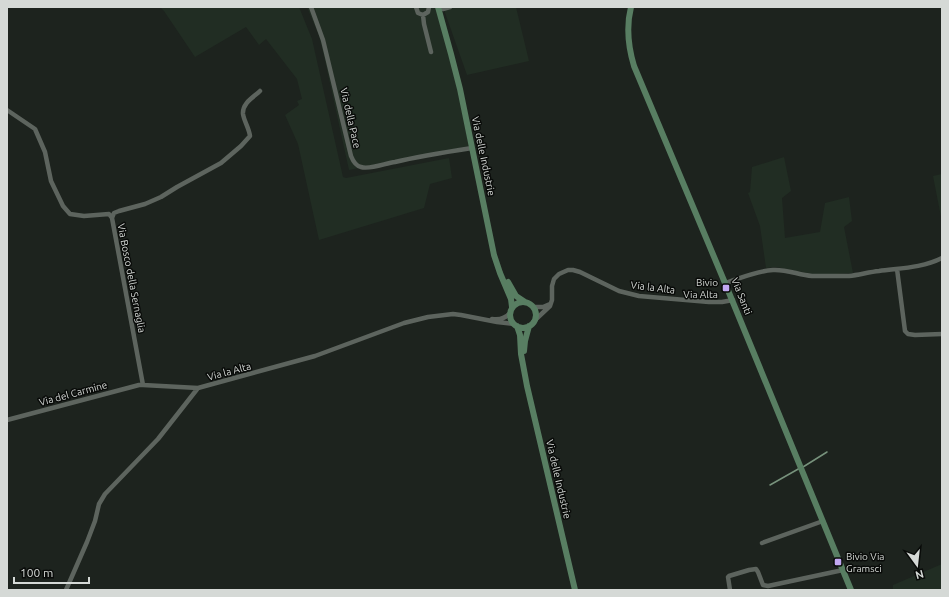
<svg xmlns="http://www.w3.org/2000/svg" width="949" height="597" viewBox="0 0 949 597" font-family="Ubuntu,sans-serif">
	<rect width="100%" height="100%" fill="#1d231e"/>
	<path fill="#212d23" d="M160,7h139l13,32 31,138 3,1 103,-20 3,20 -22,6 -6,24 -105,32 -21,-96 -13,-29 14,-10 -2,-4 5,-2 -5,-20 -31,-40 -7,6 -13,-18 -51,30 -31,-46z
		M307,7h129l20,76 13,63 -120,24 -25,-114 -5,-20z
		M443,7h73l13,54 -62,14z
		M784,157l7,34 -9,7 3,40 35,-6 5,-29 24,-6 3,24 -8,6 9,46 -17,1h-24l-36,-7 -10,1 -6,-42 -12,-33 2,-1 2,-25z
		M942,174v48l-9,-46z
		M942,564v26h-49v-5z"/>
	<g fill="none" stroke-linecap="round" stroke-linejoin="round">
		<path stroke="#77927c" stroke-width="1.5" d="M803,467l24,-15
			M770,485l30,-17"/>
		<path stroke="#5d645e" stroke-width="4.5" d="M311,7l12,33 28,116c2,5 5,10 10,11 9,3 25,-4 34,-5 25,-6 51,-10 77,-14
			M416,7l2,6 5,2 5,-3 1,-5
			M443,9l7,-2
			M423,15l1,9 7,28
			M7,110l28,19 10,23 6,29 12,25 7,8 14,2 25,-2 3,4 31,167 55,3
			M112,218l2,-5 5,-2 26,-7 16,-7 16,-10 44,-24 20,-17 9,-10c-1,-8 -6,-15 -7,-22 -1,-11 11,-17 17,-23
			M897,269l8,62 3,3 7,1 27,-1
			M725,283c16,-5 31,-12 48,-13 13,-1 26,5 39,6 12,0 25,0 37,0 10,-1 20,-4 30,-5 22,-3 43,-3 63,-13
			M533,307h10l7,-3
			M492,319c7,1 13,0 18,-6
			M534,321l16,-15 2,-6v-14l2,-7 5,-5 9,-4h5l7,2 39,19 20,5 70,6h13l11,-2
			M7,420l132,-35h4
			M762,543l61,-22
			M66,590l21,-48 8,-21 4,-17 6,-10 53,-55 40,-51 117,-32 89,-33 24,-6 25,-3 8,1 36,7 17,2
			M730,590l-2,-13 1,-1 20,-6 7,-1 2,3 5,13 5,1 75,-16"/>
		<path stroke="#587e62" stroke-width="6" d="M438,7l13,47 9,35 34,166 6,18 11,26 1,8
			M631,7c-5,20 -3,39 3,59l91,217 126,307
			M508,282l8,14 9,6
			M510 315a13 13 0 1 1 26 0a13 13 0 1 1-26 0Z
			M517,326l3,9 1,19 6,32 48,204
			M524,351l1,-10 4,-15"/>
	</g>
	<g fill="#c2a8f2" stroke="#090b09" stroke-width="1.5">
		<rect x="722" y="284" width="8" height="8" rx="2"/>
		<rect x="834" y="558" width="8" height="8" rx="2"/>
	</g>
	<g text-anchor="middle" stroke-width="3" stroke-linejoin="round" paint-order="stroke">
		<g font-size="10" fill="#d5d9d6" stroke="#090b09">
			<text transform="translate(351 118) rotate(77)" y="4">Via della Pace</text>
			<text transform="translate(484 156) rotate(78)" y="4">Via delle Industrie</text>
			<text transform="translate(132 278) rotate(79)" y="4">Via Bosco della Sernaglia</text>
			<text transform="translate(653 287) rotate(7)" y="4">Via la Alta</text>
			<text transform="translate(742 296) rotate(68)" y="4">Via Santi</text>
			<text transform="translate(229 371) rotate(-15)" y="4">Via la Alta</text>
			<text transform="translate(73 393) rotate(-15)" y="4">Via del Carmine</text>
			<text transform="translate(559 479) rotate(77)" y="4">Via delle Industrie</text>
		</g>
		<g font-size="10" fill="#d5d9d6" stroke="#090b09" text-anchor="end">
			<text x="718" y="286">Bivio<tspan x="718" dy="12">Via Alta</tspan></text>
			<text x="846" y="560" text-anchor="start">Bivio Via<tspan x="846" dy="12">Gramsci</tspan></text>
		</g>
	</g>
	<rect width="949" height="597" fill="none" stroke="#d5d9d6" stroke-width="16"/>
	<g transform="translate(917 565) rotate(165)" stroke="#090b09" stroke-width="3" paint-order="stroke">
	<path d="M0-3L7 15L0 10L-7 15Z" fill="#d5d9d6"/>
	<text y="-6" font-size="11" font-weight="bold" text-anchor="middle" fill="#d5d9d6">N</text>
	</g>
	<path d="M14 577v6h75v-6" fill="none" stroke="#d5d9d6" stroke-width="2"/>
	<text x="20" y="577" font-size="12" fill="#d5d9d6" stroke="#090b09" stroke-width="3" paint-order="stroke">100 m</text>
</svg>
